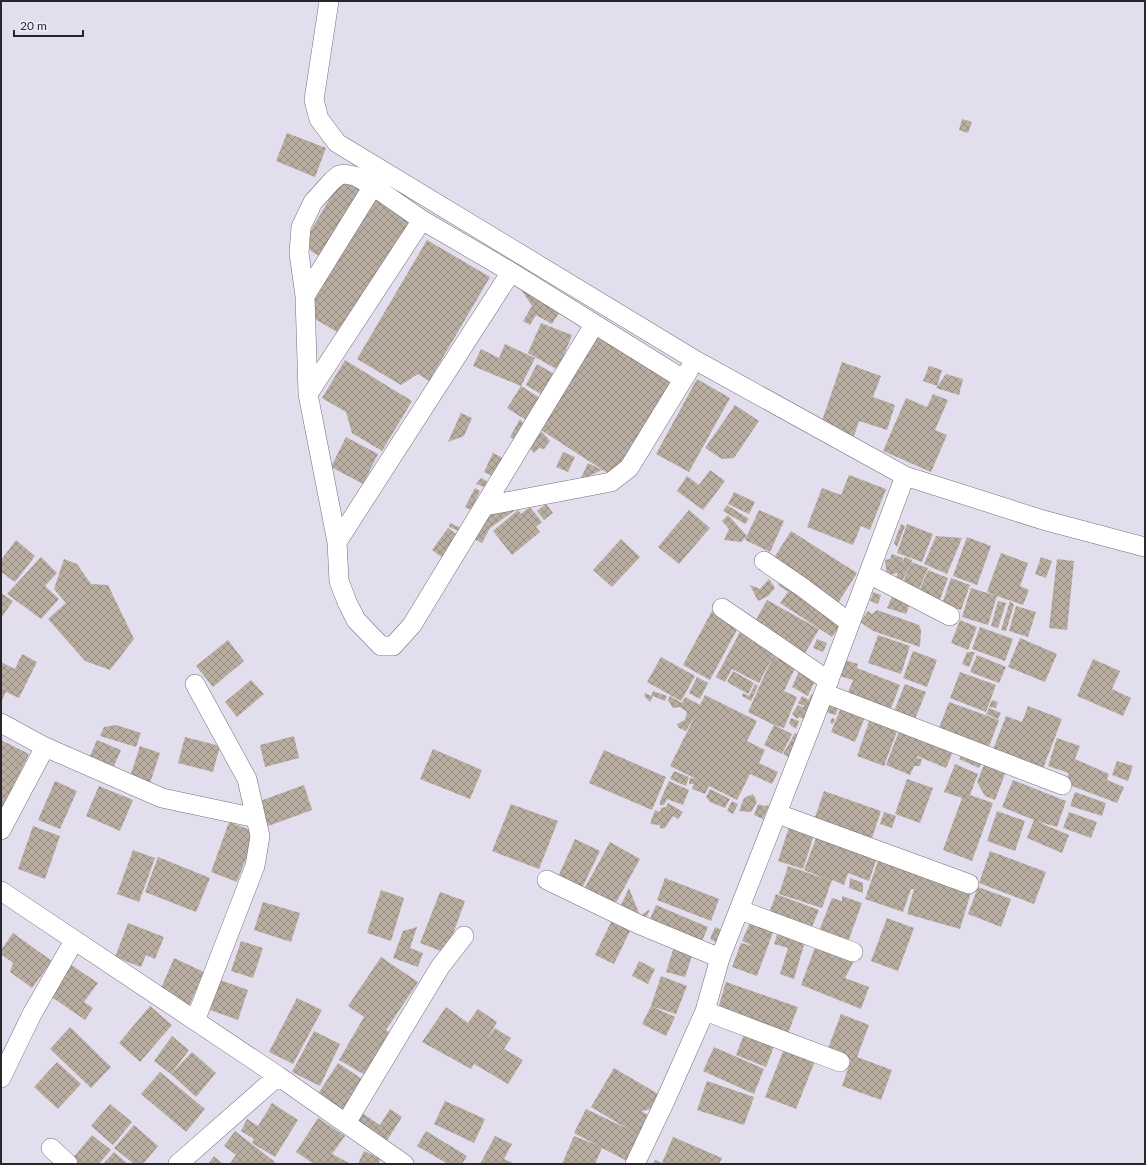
<svg xmlns="http://www.w3.org/2000/svg" width="1146" height="1165" viewBox="0 0 1146 1165" font-family="Lato,sans-serif">
	<defs>
		<pattern id="building-cross-hatch" width="8" height="8" patternUnits="userSpaceOnUse"><rect width="8" height="8" fill="#b8ada0"/><path d="M0 0l8 8M0 8l8-8" fill="none" stroke="#968d83"/></pattern>
	</defs>
	<rect width="100%" height="100%" fill="#e3deee"/>
	<path fill="url(#building-cross-hatch)" d="M962,119l10,3 -4,11 -9,-3z
		M287,133l39,15 -11,29 -39,-16z
		M341,179l23,13 -39,68 -14,-9 -5,-12z
		M371,196l41,25 -70,114 -27,-16 -5,-25z
		M427,240l63,37 -61,104 -11,-7 -17,11 -44,-26z
		M513,277l49,31 -10,16 -16,-9 -6,10 -7,-4 9,-15z
		M541,323l31,12 -14,35 -30,-17z
		M598,334l77,45 -63,97 -71,-46z
		M505,344l30,14 -14,28 -48,-20 8,-17 18,9z
		M345,360l67,41 -30,50 -30,-18 -6,-21 -24,-14z
		M842,362l39,14 -8,21 22,8 -8,25 -28,-9 -5,15 -33,-12z
		M537,364l19,11 -12,21 -18,-11z
		M929,366l13,4 -5,16 -14,-5z
		M946,374l17,5 -4,16 -23,-7z
		M697,379l33,19 -41,74 -33,-18z
		M521,386l19,12 -14,22 -19,-12z
		M933,394l15,6 -13,30 12,5 -16,37 -48,-21 23,-53 21,9z
		M735,405l24,16 -25,37 -12,1 -17,-11z
		M461,413l11,5 -8,18 -16,6z
		M520,419l4,5 -9,16 -5,-3z
		M542,432l8,9 -6,8 -5,-1 -5,5 -7,-8z
		M346,437l32,17 -15,30 -32,-17z
		M563,452l12,5 -7,15 -12,-5z
		M493,453l10,5 -9,19 -10,-5z
		M588,463l14,7 -22,10z
		M710,470l15,11 -22,29 -26,-19 10,-15 12,9z
		M849,475l37,14 -16,41 -9,-4 -8,19 -46,-18 15,-39 19,7z
		M481,478l6,3 -3,6 -8,-3z
		M475,488l5,3 -9,19 -6,-3z
		M734,492l21,10 -6,12 -21,-10z
		M546,504l7,9 -9,7 -7,-9z
		M727,505l22,14 -4,5 -22,-13z
		M530,507l12,15 -6,5 4,5 -28,23 -19,-24 25,-21 3,4z
		M518,508l-28,20 -8,15 -8,-4 13,-30z
		M689,510l21,18 -31,36 -21,-17z
		M759,510l25,11 -14,31 -25,-12z
		M728,515l19,21 -6,6 -17,-2 5,-11 -7,-8z
		M450,523l11,5 -2,3 -10,-4z
		M901,524l4,2 -8,21 -3,-4z
		M907,524l26,10 -11,28 -25,-9z
		M448,528l11,8 -16,22 -11,-8z
		M791,531l66,42 -19,30 -66,-42z
		M936,536l26,2 -15,36 -23,-10z
		M967,537l24,9 -14,39 -24,-9z
		M621,539l19,18 -28,30 -19,-17z
		M16,540l19,16 -20,26 -14,-10v-12z
		M1001,553l27,10 -8,23 9,4 -6,15 -26,-9 -9,29 -26,-8 9,-29 26,8 -10,-4z
		M892,554l11,4 -1,5 3,-6 7,3 -11,24 -6,-4 3,-7 -11,2 -2,-15 5,-1z
		M41,557l16,16 -12,13 14,13 -18,20 -34,-25z
		M1041,557l11,4 -6,17 -11,-4z
		M64,559l13,5 14,20 17,1 26,54 -24,31 -25,-9 -37,-42 18,-16 -12,-14z
		M1057,559l17,2 -7,69 -18,-2z
		M911,562l17,6 -10,24 -16,-7z
		M928,570l20,8 -9,24 -21,-8z
		M784,576l58,47 -10,14 -52,-34 8,-11 -10,-7z
		M951,578l19,7 -9,25 -19,-6z
		M769,579l6,9 -7,8 -10,5 -8,-16 10,4z
		M873,592l8,3 -3,9 -8,-3z
		M894,592l18,7 -6,15 -19,-6z
		M1,593l12,8 -12,17z
		M767,600l52,29 -15,26 -51,-30z
		M998,601l8,2 -8,25 -7,-2z
		M1010,601l4,4 -8,26 -5,-1z
		M1016,606l20,6 -8,25 -19,-6z
		M713,609l27,15 -30,56 -27,-15z
		M877,610l42,15 2,5 -1,17 -47,-16 -13,-9 8,-11 4,3z
		M960,620l17,7 -9,23 -17,-7z
		M980,627l33,12 -8,22 -33,-12z
		M742,628l12,7 -3,5 24,12 -16,31 -27,-14 -7,13 -9,-5z
		M878,635l32,11 -9,28 -33,-11z
		M1020,638l37,16 -12,28 -37,-15z
		M817,639l10,4 -4,9 -10,-4z
		M228,640l16,21 -31,26 -17,-21z
		M913,651l24,9 -10,27 -24,-9z
		M967,652h8l-6,15 -7,-3z
		M22,654l15,8 -18,36 -13,-6 -5,10v-40l14,7z
		M977,655l29,12 -7,16 -29,-11z
		M773,656l23,10 -12,25 13,6 -13,31 -10,-3 -26,-13z
		M661,657l34,19 -14,25 -34,-19z
		M1093,659l27,12 -8,18 19,9 -8,18 -46,-20z
		M845,660l13,4 -1,4 43,17 -12,31 -43,-16 8,-20 -13,-4z
		M800,669l17,7 -9,20 -16,-9z
		M733,671l21,12 -6,11 -21,-12z
		M960,672l36,13 -10,27 -36,-14z
		M697,677l11,6 -8,16 -11,-6z
		M251,680l13,14 -27,23 -12,-15z
		M755,684l3,2 -7,15 -9,-5 1,-3 6,3z
		M905,684l21,8 -13,32 -21,-8z
		M653,691l14,5 -2,5 -12,-5 -3,6 -6,-6 1,-3 6,3z
		M811,694l3,2 -3,26 -12,-5 -2,2 -5,-5 6,-9 5,2 -2,5 3,-6 -6,-3 4,-7 7,4z
		M705,695l52,26 -10,20 18,9 -6,13 19,9 -6,12 -22,-10 -13,26 -28,-14 -4,8 -13,-5 2,-5h-5v-3l1,-3 6,1 -26,-13 26,-52 -10,17 -7,-3 -2,-4 8,-4 2,-8 -7,-5 -7,1 -5,-8 2,-4 12,7 3,-6 15,8z
		M992,700l6,2 -2,6 -7,-1z
		M949,702l50,18 -12,32 -50,-19z
		M839,703l-3,12 -8,-2 -3,-7z
		M842,705l24,9 -11,28 -24,-10z
		M1028,706l34,13 -20,52 -50,-19 14,-36 16,6z
		M989,708l12,5 -3,6 -12,-5z
		M871,716l28,10 -15,40 -27,-10z
		M791,718l8,3 -3,8 -7,-5z
		M832,718l3,1 -2,5 -3,-1z
		M116,725l25,8 -5,14 -36,-11 4,-9z
		M774,725l18,9 -10,20 -18,-9z
		M901,726l54,21 -9,21 -29,-12v2l5,1 -2,7h-6l-4,9 -24,-10z
		M795,733l5,2 -11,22 -6,-3z
		M294,736l5,22 -34,9 -5,-22z
		M185,737l35,9 -7,26 -35,-9z
		M1057,738l23,8 -5,13 34,15 -2,6 17,7 -7,16 -53,-20 5,-10 -21,-7z
		M1,740l28,14 -28,57z
		M97,740l24,10 -10,23 -24,-10z
		M140,746l20,7 -10,30 -20,-6z
		M433,749l49,21 -12,29 -50,-20z
		M604,750l62,27 -14,33 -63,-27z
		M963,752l20,9 -4,7 -20,-9z
		M987,758l21,8 -13,34 -10,-4 -8,-14z
		M1117,761l16,5 -5,15 -16,-6z
		M955,764l23,10 -8,21 23,8 -21,58 -29,-11 19,-52 -18,-6z
		M674,771l15,6 -3,9 -16,-7z
		M907,779l26,9 -13,35 -25,-9z
		M1013,780l53,21 -9,26 -21,-6 33,14 -7,18 -35,-15 7,-18 -32,-13z
		M55,781l22,10 -17,38 -22,-9z
		M669,781l20,9 -6,15 -16,-6 -3,6h-4v-4z
		M304,785l8,25 -44,16 -8,-25z
		M99,786l34,14 -13,31 -34,-15z
		M710,789l20,10 -5,9 -15,-6 -4,-5z
		M824,791l57,20 -11,33 -57,-21z
		M1075,792l31,11 -4,13 -32,-10z
		M753,794l4,8 -6,10 -12,-1 5,-13z
		M732,801l6,3 -5,10 -6,-3z
		M668,803l15,9 -5,7 -5,-3 -8,12 -4,1 -2,-4 -9,-1 5,-14 5,2 1,-4 5,-1z
		M511,804l47,17 -19,48 -47,-18z
		M758,804l6,2 5,-1 -6,14 -9,-4z
		M997,811l28,10 -10,30 -28,-10z
		M884,812l12,4 -4,12 -12,-4z
		M1069,812l28,10 -6,16 -28,-10z
		M229,822l27,10 -19,50 -26,-10z
		M790,824l25,8 -12,37 -25,-8z
		M33,826l27,10 -15,43 -27,-10z
		M818,833l60,22 -9,26 -21,-8 -4,12 -12,-5 -10,28 -43,-14 9,-28 41,14 -25,-10z
		M575,839l25,12 -19,39 -24,-11z
		M610,842l30,17 -28,51 -30,-17z
		M133,850l22,8 -16,44 -22,-8z
		M990,851l56,21 -12,32 -55,-21z
		M158,857l52,21 -14,34 -51,-20z
		M879,858l93,31 -12,40 -53,-15 7,-25h-3l-8,23 -38,-13z
		M665,878l54,21 -8,22 -54,-21z
		M850,878l13,5v10l-14,-5z
		M978,887l33,12 -10,28 -33,-13z
		M629,888l11,28 10,-7 -5,11 -26,-11z
		M381,890l23,8 -13,43 -24,-8z
		M440,892l25,9 -19,52 -26,-10z
		M776,894l43,16 -9,22 -42,-16z
		M842,896l20,7 -14,39 -31,-6 15,-38 10,3z
		M263,902l37,11 -9,29 -37,-12z
		M656,905l52,22 -8,19 -52,-22z
		M752,918l23,9 -18,49 -25,-9 9,-24 13,3 -12,-5z
		M887,918l27,10 -16,43 -27,-10z
		M611,922l19,9 -16,33 -19,-9z
		M128,923l36,14 -9,22 -9,-4 -5,12 -26,-10z
		M417,927l-7,21 13,5 -5,14 -25,-9 10,-27z
		M715,927l9,4 -6,12 -8,-4z
		M779,929l27,9 -12,41 -14,-5 8,-26 -14,-4z
		M13,933l39,28 -20,27 -22,-16 3,-9 -12,-9v-4z
		M241,941l22,7 -10,30 -22,-7z
		M817,942l39,15 -11,21 24,9 -8,22 -60,-24z
		M674,947l19,6 -8,24 -19,-5z
		M381,957l37,25 -32,48 6,4 -25,42 -28,-16 25,-43 -16,-11z
		M174,958l30,14 -15,34 -30,-13z
		M639,961l16,8 -7,15 -16,-8z
		M67,962l31,21 -14,19 9,6 -8,12 -39,-27z
		M661,976l26,10 -11,28 -25,-8z
		M220,980l28,10 -10,30 -28,-10z
		M726,982l72,25 -11,29 -70,-24z
		M297,998l25,12 -29,54 -24,-12z
		M150,1006l22,19 -32,37 -21,-19z
		M651,1006l24,11 -9,19 -24,-12z
		M446,1007l22,16 10,-14 19,13 -10,18 8,-12 16,10 -7,11 19,11 -15,24 -34,-20 -3,5 -49,-27z
		M841,1014l28,11 -12,32 35,13 -11,30 -39,-14 9,-26 -24,-9z
		M70,1027l41,40 -20,21 -41,-39z
		M746,1029l30,12 -10,26 -30,-12z
		M314,1031l26,13 -20,42 -28,-14z
		M172,1036l17,14 -18,24 -17,-13z
		M714,1047l50,22 -10,25 -51,-23z
		M784,1049l31,12 -19,48 -31,-12z
		M192,1052l24,21 -20,24 -25,-23z
		M57,1062l24,22 -23,25 -24,-22z
		M338,1063l30,20 -20,31 -30,-20z
		M614,1068l46,27 -8,14 -11,2 9,5 -23,45 -25,-13 -7,16h-33l12,-28 23,9 -23,-12 12,-24 42,20 -37,-22z
		M160,1072l45,37 -19,23 -45,-38z
		M707,1081l47,16 -10,28 -47,-15z
		M445,1101l40,18 -11,24 -40,-19z
		M272,1103l26,17 -23,37 -23,-14 2,-4 -13,-8 6,-12 11,7z
		M110,1104l22,18 -19,23 -22,-19z
		M390,1109l12,8 -16,25 -32,-22 5,-9 21,14z
		M318,1118l27,18 -13,18 19,10h-37l-18,-12z
		M134,1125l24,21 -15,18h-9l-20,-16z
		M235,1131l40,31 -2,2 -43,-1 6,-8 -12,-9z
		M426,1131l41,25 -5,8h-14l-31,-18z
		M92,1135l19,15 -12,14h-22l-5,-5z
		M495,1136l17,8 -8,15 11,5h-35z
		M673,1137l49,21 -3,6h-66l2,-4 7,3z
		M364,1151l17,8 -3,5h-20z
		M114,1152l14,12h-25z
		M214,1156l9,8h-15z"/>
	<g fill="none" stroke-linecap="round" stroke-linejoin="round">
		<defs>
			<path id="street" d="M329,1l-15,99 5,19 18,24 358,217 210,116 138,44 102,27
				M305,296l68,-110
				M594,325l-182,300 -19,21h-12l-25,-26 -9,-18 -8,-21 -2,-39 -29,-148 -3,-98 -6,-43 2,-26 12,-25 19,-21 7,-6 5,-1 11,2 18,10 49,34 89,52 172,107
				M308,394l114,-174
				M485,506l126,-24 18,-14 60,-98
				M337,542l174,-270
				M764,561l38,26 48,36
				M869,574l81,42
				M722,608l107,73
				M824,693l238,92
				M1,723l44,24 117,51 94,20
				M778,814l191,70
				M1,830l44,-83
				M547,880l91,44 82,34
				M1,891l277,185
				M740,910l113,42
				M705,1011l135,51
				M195,1021l60,-155 5,-30 -13,-57 -52,-95
				M1,1078l31,-64 42,-73
				M346,1123l94,-156 24,-31
				M51,1148l17,16
				M178,1164l100,-88 126,88
				M635,1164l31,-65 39,-88 15,-53 104,-265 81,-217"/>
		</defs>
		<use href="#street" stroke="#736f7d" stroke-width="20"/>
		<use href="#street" stroke="#fff" stroke-width="19"/>
	</g>
	<rect width="1146" height="1165" fill="none" stroke="#28262c" stroke-width="4"/>
	<path d="M14 30v6h69v-6" fill="none" stroke="#28262c" stroke-width="2"/>
	<text x="20" y="30" font-size="12" fill="#28262c" stroke="#f0ebfc" stroke-width="3" paint-order="stroke">20 m</text>
</svg>
